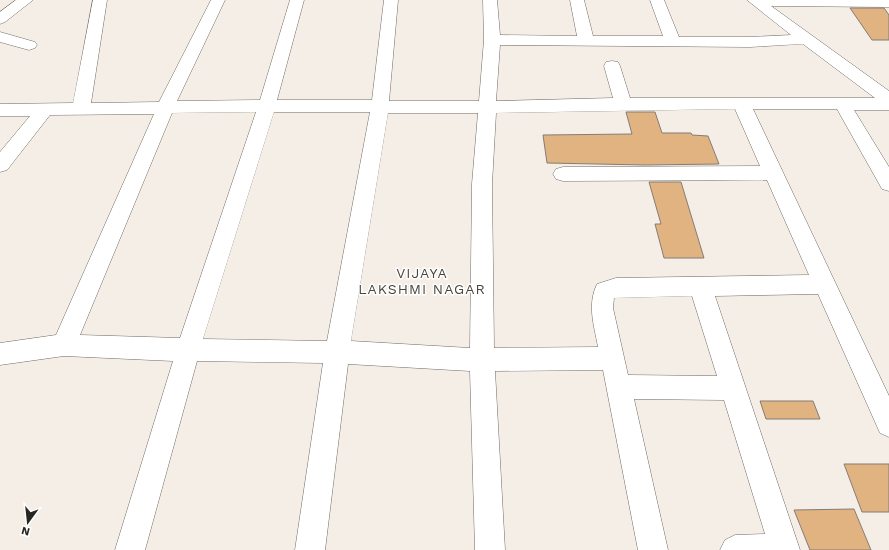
<svg xmlns="http://www.w3.org/2000/svg" width="889" height="550" viewBox="0 0 889 550" font-family="'Work Sans',sans-serif">
	<rect width="100%" height="100%" fill="#f5eee6"/>
	<path fill="#e0b381" stroke="#837d76" d="M850,8h34l5,7v25h-17z
		M626,112h29l7,21h29l1,2 16,1 11,28 -74,1 -98,-2 -4,-28 89,-1z
		M649,182h32l23,76h-40l-9,-34h6z
		M760,401h53l7,18h-54z
		M844,464h45v48h-27z
		M854,509l17,41h-61l-16,-40z"/>
	<g fill="none" stroke-linecap="round" stroke-linejoin="round">
		<defs>
			<path id="minor" d="M16,0h17l-28,22 -5,2v-12z
				M93,0h14l-16,103 68,-1 52,-102h14l-48,101 83,-1 30,-100h14l-27,100h95l12,-100h14l-9,101h90l5,-61 -1,-40h14l3,35 77,1 -7,-36h14l9,36h70l-13,-36h14l15,37h71l41,-2 -44,-35h142v7l-118,-1 118,85v19h-35l35,57v24l-7,-2 -45,-80h-84l136,287v41l-9,-4 -62,-139 -103,2 85,254h-80l5,-10 10,-5 30,-1 -41,-134 -90,-1 34,151h-30l-35,-180 -108,1 10,179h-30l-5,-179 -122,-7 -23,186h-30l28,-187 -126,-2 -52,189h-30l58,-189 -109,-5 -64,9v-22l56,-8 98,-221 -104,1 -43,55 -7,2v-20l30,-36h-30v-12l73,-1zM803,44l72,54h-245l-10,-32 -2,-4 -6,-1 -6,1 -2,4 9,32 -117,3 4,-56 250,2zM735,109l25,57 -197,1 -7,2 -3,5 3,5 7,2 204,-1 42,95 -193,3 -19,6c-10,21 -3,41 1,63l-104,1 -2,-164 4,-71zM256,112l-76,226 -100,-3 92,-222zM274,112h96l-43,229 -124,-2zM388,113h90l-6,71 -2,164 -119,-7zM692,296l25,80 -89,-1 -15,-67 1,-10z
				M0,32l35,10 2,3 -2,3 -6,2 -29,-8z"/>
		</defs>
		<use href="#minor" stroke="#716a64" stroke-width="1"/>
		<use href="#minor" fill="#fff" fill-rule="evenodd"/>
	</g>
	<g text-anchor="middle" stroke-width="3" stroke-linejoin="round" paint-order="stroke">
		<g font-size="14" letter-spacing="1" fill="#4a453f" stroke="#fff">
			<text x="422" y="278">VIJAYA<tspan x="422" dy="16">LAKSHMI NAGAR</tspan></text>
		</g>
	</g>
	<g transform="translate(28 522) rotate(195)" stroke="#ffffff" stroke-width="3" paint-order="stroke">
	<path d="M0-3L7 15L0 10L-7 15Z" fill="#282623"/>
	<text y="-6" font-size="11" font-weight="bold" text-anchor="middle" fill="#282623">N</text>
	</g>
</svg>
